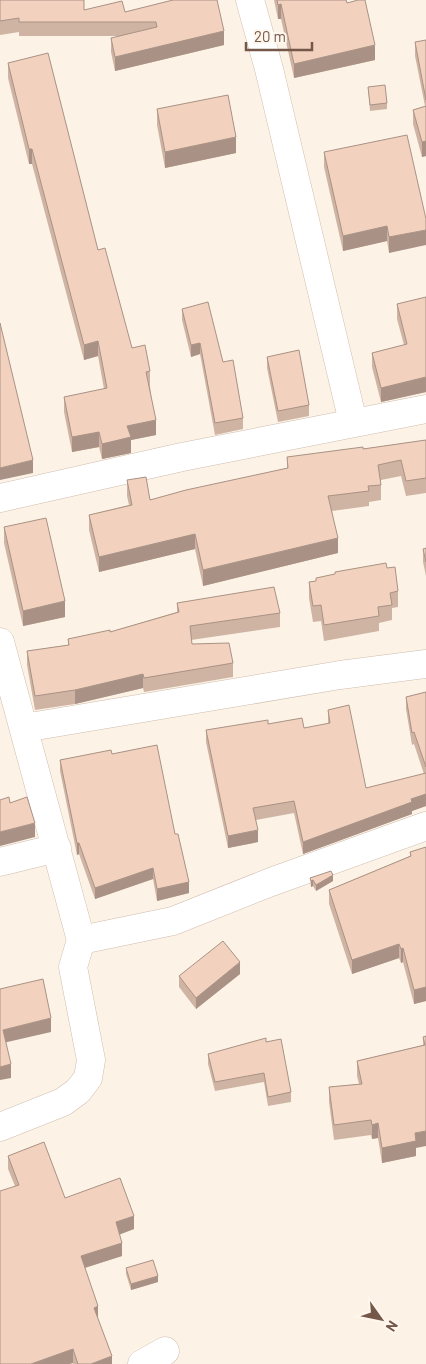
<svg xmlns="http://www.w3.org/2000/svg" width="426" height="1364" viewBox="0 0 426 1364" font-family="Barlow,sans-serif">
	<rect width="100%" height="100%" fill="#fcf3e6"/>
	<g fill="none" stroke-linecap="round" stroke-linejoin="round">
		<defs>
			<path id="minor" d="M250,0l19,69 84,353
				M0,498l182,-41 244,-48
				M0,642l81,298
				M24,728l316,-53 86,-11
				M0,862l57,-14
				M0,1127l63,-25 15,-11 10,-13 3,-18 -18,-93 8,-27 92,-19 98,-39 155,-56
				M142,1364l23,-13"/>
		</defs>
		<use href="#minor" stroke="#d0bcae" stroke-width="29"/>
		<use href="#minor" stroke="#fff" stroke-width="28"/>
	</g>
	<path fill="#d0b4a3" d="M0,0l84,10 41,2 48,-12 51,45 -109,26 -4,-19v-14l9,-2h-101v-4l-19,3z
		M274,0h72l29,60 -81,18 -13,-59h-3z
		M426,40v116l-4,1 -9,-33v-14l12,-4 -10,-50v-14z
		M8,63l90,187 34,98 18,23v15l6,49 -25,5v13l-29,6 -3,-12 -27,5 -8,-40v-15l40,-8 -6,-33 -14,4 -52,-196h-3l-21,-86z
		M368,87l19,16v6l-17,2z
		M157,109l79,44 -71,15 -8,-43z
		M324,152l102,67 -37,34 -2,-12 -44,10 -19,-84z
		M426,297v95l-45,10 -9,-35v-14l32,-8 -7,-26v-15z
		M182,309l61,109v11l-28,6 -15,-81 -9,3 -9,-37z
		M267,357l42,48v11l-31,6 -11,-54z
		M426,440v53l-20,3 -5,-20 -20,4v20l-12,2v4l-37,5 6,42 -135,33 -8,-37 -96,23 -10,-42v-15l40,-10 -2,-9v-16l23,20 137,-32v-11l76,-8z
		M4,527l61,90 -42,9 -19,-83z
		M426,548v28l-3,-14v-13z
		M387,568l11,23v16l-6,1v12l-13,3v8l-55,10 -3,-20 -8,1 -4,-24v-16l7,-1v-3l19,-3v-3z
		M177,603l103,10v14l-89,13 1,4 41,19v14l-89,15 -1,-4 -68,16 -40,6 -8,-45v-14l41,-6v-6l42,-7 67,-20z
		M426,692v114l-14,5v3l-109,40 -9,-41 -38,7 2,22 -30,6 -22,-106v-12l62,-6 36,4 24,-4v-14l38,78 58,-14 -10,-30 -2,1 -6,-36v-12z
		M112,754l63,80 14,59 -32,8 -4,-22 -58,20 -16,-45 -2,1 -17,-84v-11z
		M426,847v154l-12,3 -11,-42 -2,1 -2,-5 -47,16 -23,-70v-14l81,-34v-4z
		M310,878l23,3 -17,10 -3,-5 -2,1z
		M240,974l-44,35 -17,-22v-11z
		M426,1036l-10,112v8l-34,7 -4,-25 -6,1 -1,-4 -37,5 -5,-38v-15l30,-3 -2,-8v-15l66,-16v-8z
		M266,1042l25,50v10l-23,4 -4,-24 -49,9 -7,-27v-10z
		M8,1156l57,42 69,31 -15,5 3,22 -37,12 13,52 14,44h-39v-1l-4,1h-69l15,-178 -7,-17z
		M126,1268l32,14 -27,8 -5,-16z"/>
	<path fill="#a99285" d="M281,4v15h-3v-14z
		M224,31v14l-109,26v-14z
		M375,45v15l-81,18v-14z
		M236,137v16l-71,15v-16z
		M426,141v15l-4,1v-15z
		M29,149h3v15h-3z
		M387,226v15l-44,10v-15z
		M426,230v15l-37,8v-16z
		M98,341v15l-14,4v-15z
		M200,343v11l-9,3v-12z
		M426,377v15l-45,10v-14z
		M156,420v15l-25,5v13l-29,6v-15l25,-18z
		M99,432v15l-27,5v-15z
		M33,460v13l-33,7v-12z
		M195,534v15l-96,23v-15z
		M338,538v15l-135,33v-16z
		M65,601v16l-42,9v-15z
		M143,674v14l-68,16v-14z
		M426,794v12l-14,5v3l-109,40v-12l108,-43z
		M35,823v14l-35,9v-14z
		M258,830v12l-30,6v-12z
		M77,843h2v11l-2,1z
		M153,868v11l-58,20v-11z
		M333,875v6l-17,10v-6z
		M313,880v6l-2,1v-6z
		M189,882v11l-32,8v-12z
		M399,944v14l-47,16v-14z
		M403,948v14l-2,1v-14z
		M240,962v12l-44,35v-11z
		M426,987v14l-12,3v-14z
		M51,1018v14l-48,11v-13z
		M11,1064v14l-11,2v-13z
		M378,1123v15l-6,1v-14z
		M426,1131v15l-10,2v8l-34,7v-15l33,-15z
		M134,1216v13l-18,7v-14z
		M122,1243v13l-41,13v-13z
		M158,1276v6l-27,8v-6z
		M98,1306v14l-4,-12z
		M73,1349v14l-4,1h-38z
		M112,1356v8h-21z"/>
	<path fill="#f2d1be" stroke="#a99285" d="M0,0h84v10l38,-9 3,11 48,-12h44l7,31 -109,26 -4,-19 46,-11 -1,-5h-137v-4l-19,3z
		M277,0h69l1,3 11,-3h7l10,45 -81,19 -13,-60 -3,1z
		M426,40v60l-11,-58z
		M48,53l50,197 7,-2 27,100 13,-3 5,26 -4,1 10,48 -29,6 4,11 -29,7 -3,-12 -27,5 -8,-40 43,-9 -9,-47 -14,4 -52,-196h-3l-21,-86z
		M385,85l2,18 -17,2 -2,-18z
		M228,95l8,42 -71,15 -8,-43z
		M426,106v35l-4,1 -9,-32z
		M407,135l19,84v11l-37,7 -2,-11 -44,10 -19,-84z
		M426,297v80l-45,11 -9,-35 35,-9 -10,-40z
		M208,302l15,60 10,-2 10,58 -28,5 -15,-80 -9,2 -9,-36z
		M0,323l33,137 -33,8z
		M299,350l10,55 -31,6 -11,-54z
		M426,440v38l-20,3 -5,-21 -23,5 3,20 -13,1 1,5 -41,5 10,42 -135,32 -8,-36 -96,23 -10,-42 43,-10 -5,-25 19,-3 4,23 36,-10 102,-22 -1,-11 76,-10v2z
		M46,518l19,83 -42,10 -19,-84z
		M426,548v14l-3,-13z
		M386,563l1,5 8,-1 3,24 -8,2 2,12 -14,2 1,9 -55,9 -3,-20 -8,1 -4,-24 7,-1v-3l19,-4v-2z
		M274,587l6,26 -90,13 2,18 37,-1 4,20 -89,15 -1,-4 -68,16 -40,6 -8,-45 42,-6 -1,-6 42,-9v2l69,-20 -2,-9z
		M426,692v75l-12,-35 -2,1 -6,-36z
		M349,705l17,83 60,-15v21l-15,5 1,3 -109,40 -9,-41 -41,7 5,22 -30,6 -22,-106 62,-10v4l34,-6 2,10 26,-5 -2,-13z
		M157,745l18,89h3l11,48 -32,7 -4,-21 -58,20 -16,-45h-2l-17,-83 51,-10 1,4z
		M9,797l1,6 17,-6 8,26 -35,9v-32z
		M426,847v140l-12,3 -11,-42 -2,1 -2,-5 -47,16 -23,-70 82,-34 -1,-4z
		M331,871l2,4 -17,10 -3,-5 -2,1 -1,-3z
		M223,941l17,21 -44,36 -17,-22z
		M43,979l8,39 -48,12 8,34 -11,3v-78z
		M426,1036v95l-11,2 1,8 -34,7 -4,-25 -6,2 -1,-5 -37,5 -5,-38 33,-3 -5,-23 68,-16 -2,-8z
		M266,1038v4l15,-3 10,53 -23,5 -4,-24 -49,9 -7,-28z
		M44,1142l21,56 55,-20 14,38 -18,6 6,21 -41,13 17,50 -4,2 18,48 -21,8h-13l-5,-15 -42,15h-31v-173l19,-6 -11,-29z
		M153,1260l5,16 -27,8 -5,-16z"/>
	<g transform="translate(381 1319) rotate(123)" stroke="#fff7ed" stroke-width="4" paint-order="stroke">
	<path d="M0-4L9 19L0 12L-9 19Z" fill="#76584a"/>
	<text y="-8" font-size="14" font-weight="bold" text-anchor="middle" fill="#76584a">N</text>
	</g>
	<path d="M246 42v8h66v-8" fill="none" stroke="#76584a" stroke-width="2.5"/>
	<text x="254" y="42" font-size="15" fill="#76584a" stroke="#fff7ed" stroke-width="4" paint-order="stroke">20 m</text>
</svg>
